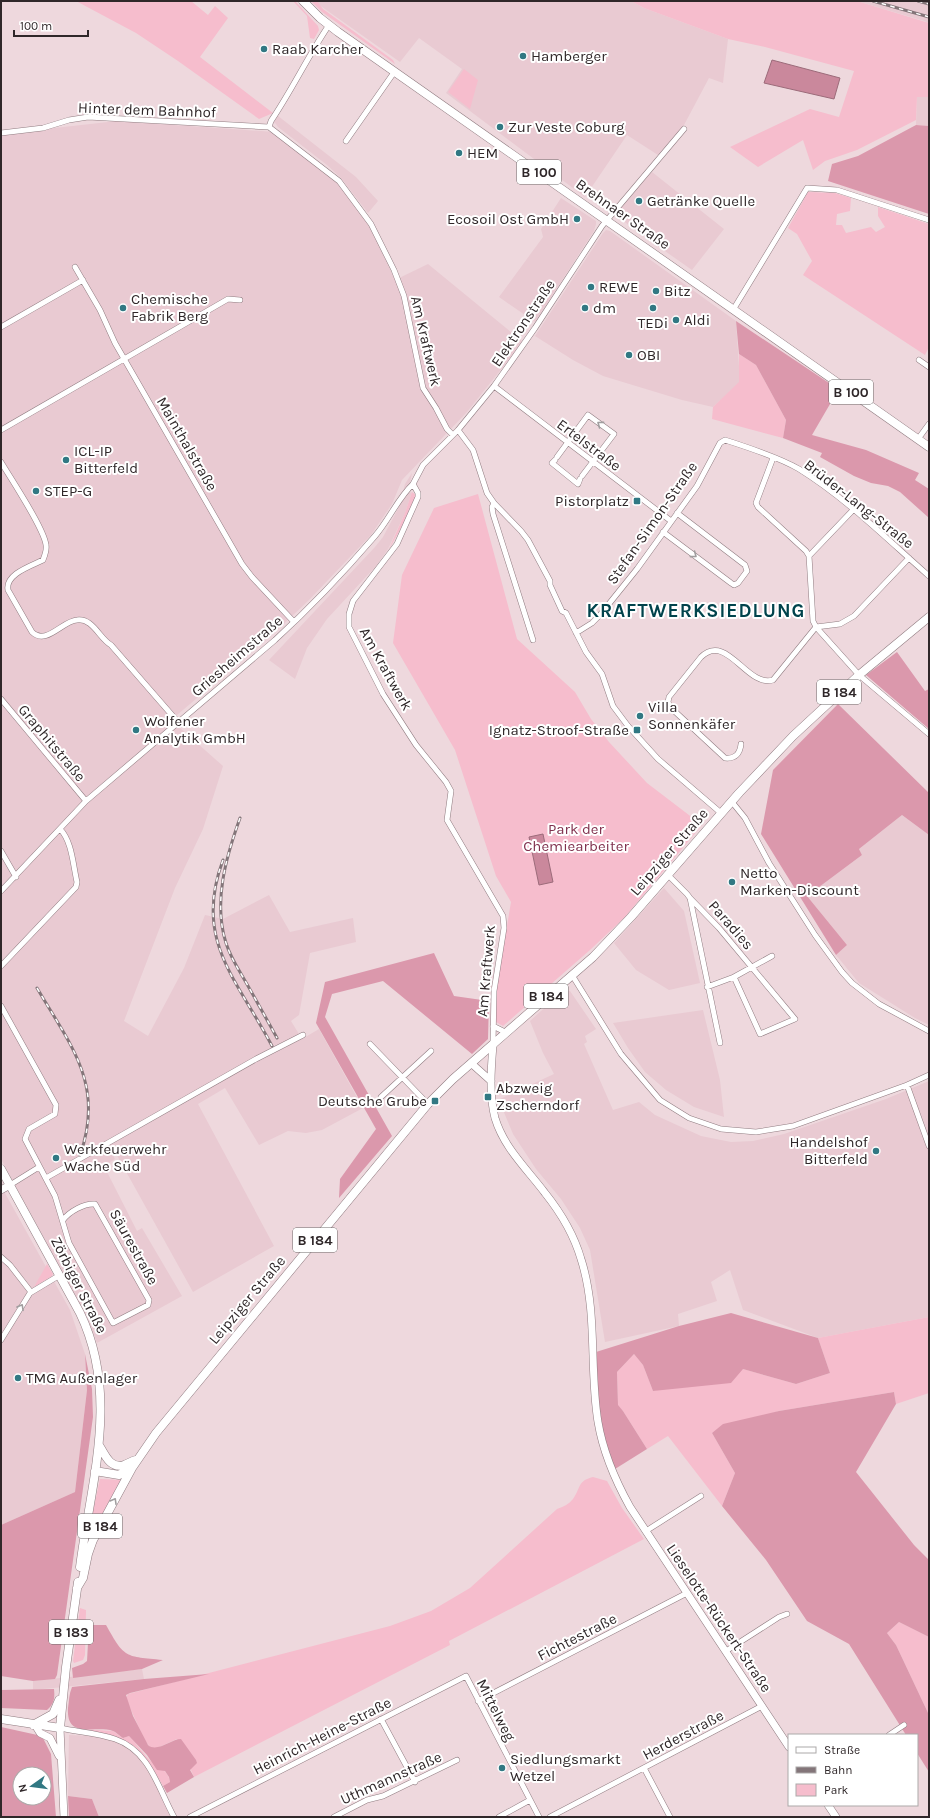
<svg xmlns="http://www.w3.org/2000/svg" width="930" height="1818" viewBox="0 0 930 1818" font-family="Karla,sans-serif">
	<rect width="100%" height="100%" fill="#eed8dd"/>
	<path fill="#e9cad2" d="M631,1l13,7 84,31 -5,44 -14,-5 -25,47 -26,30 -31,-20 -42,62 -139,-104 16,-24 -43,-31 -19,24 -85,-60z
		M857,1h72v22l-5,-2z
		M917,97h12v29l-13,-1z
		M273,112l83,65 22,24 -10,12 -27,-35 -14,-13 -49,-38 -2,-3 -7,-6z
		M117,121l158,11 66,54 27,36 27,58 33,-16 95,78 -56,70 -65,68 -10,24 -21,31 -62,65 -38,36 -100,84 52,46 -20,63 -28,59 -51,133 24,15 36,-68 21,-53 18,4 46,-24 21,37 63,-14 3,24 -46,11 -11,62 -8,6 11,18 17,-10 44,79 -41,22 -16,3 -18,-2 -29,14 -34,-57 -27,16 76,142 -81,46 -79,-142 -3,1 4,8 -11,7 33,65 5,-3 40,68 -85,47 -9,-24 -87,-160v-1025z
		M652,172l72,57 -32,41 -60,-42 -13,-11 -2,-5z
		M561,198l35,23v3l-2,7 -59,91 -36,-25 44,-60 -2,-8z
		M606,230l4,1 126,90 4,61 -27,25 -31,-7 -79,-24 -30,-16 -38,-24 68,-103z
		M412,473l-4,20 4,-1 -7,21 -17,36 -12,17 -49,53 -20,29 -12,31 -26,-19 106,-113 8,-10 16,-30 6,-23z
		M902,815l27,20v190l-14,-7 -56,-35 -23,-28 11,-10 -40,-49 55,-41 -3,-6z
		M664,888l20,23 16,72 -31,7 -33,-20 -22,-27z
		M563,991h7l26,38 -11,7 2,6 -3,2 29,66 26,-8 16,13 46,21 30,6 22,-1 31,-7 102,-35 43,-18v236l-111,21 -75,-28 -13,-40 -19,12 6,19 -39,13 1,12 -74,16 -15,-92 -10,-22 -19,-29 -25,-30 -23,-35 -10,-24 -3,-11 54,-25 -11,-21 -13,-32z
		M703,1010l17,70 4,37 -30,-10 -28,-17 -21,-18 -17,-24 -15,-25z
		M1,1186l69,124 15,44 2,36 -12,102 -74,33z
		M142,1669l2,10 -111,11v-9z
		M69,1735l23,1 18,4 12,4 17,13 21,34 11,26h-72l-7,-18 -24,-3z"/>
	<path fill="#f6bdcd" d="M76,1h115l17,14 7,-9 13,12 -28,39 73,56 -14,6 -81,-58 -42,-28z
		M293,1h2l23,25 1,4 -5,9 -4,-1 -3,-22z
		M311,1h6l6,8 70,51 2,4 -73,-52z
		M631,1h226l72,22v74h-12l-1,23 -59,30 -32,11 -12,9 -10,-30 -45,27 -28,-20 80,-38 29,8 15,-46 -89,-24 -37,-8 -84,-31z
		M464,69l14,11 -8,29 -22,-17z
		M808,192l27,1 16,5 -1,13 -13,3 -1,11h6l4,8 25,-6 5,5 9,-5 -7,-11v-9l51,17v123l-4,8 -122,-80 9,-14 -15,-27 -9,-6z
		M739,354l17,11 30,55 -3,18 -71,-19 1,-12 26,-25z
		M412,492l4,3 -11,26 -17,30 17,-38z
		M478,494l39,145 58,53 16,27 18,23 38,41 55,42 -78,93 -34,32 -87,76 -7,-4v-31l15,-89 -15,-26 -41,-126 -62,-107 9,-68 32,-67z
		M47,1264l6,10 -1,2 -18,11z
		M929,1317v76l-33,11 -2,-12 -115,19 -67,22 23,40 -13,33 -54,-70 -21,13 -24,-38 -5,-5 -1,-34 17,-18 9,11 10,26 90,-22 53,15 34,-11 -12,-35z
		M593,1477l14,4 15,27 22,31 -195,102 1,4 -256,132 -17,-38 -20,9h-6l-6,-7 -18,-40 -1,-3 2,-4 262,-68 41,-15 39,-23 87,-79c6,-2 12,-5 16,-10 8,-11 4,-18 20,-22z
		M100,1479l24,1 -39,68z
		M80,1608l6,2 -1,45 -2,5 -9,3 -1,-2z
		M899,1622l30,15v78l-33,-70 -9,-12z
		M79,1729l34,2 10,7 6,-2c8,8 14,18 23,26 7,7 16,7 18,20l-7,4c-26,-47 -33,-47 -84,-57z"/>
	<path fill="#db98ac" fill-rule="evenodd" d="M916,125l13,1v88l-101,-33 4,-17 26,-8z
		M736,321l96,64 5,7 -25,43 54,15 53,23 -4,7 14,9v29l-29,-26 -12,-6 -17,-3 -17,-7 -34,-19 2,-4 -39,-15 3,-18 -30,-55 -17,-11z
		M897,652l28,39 4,-2v40l-63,-54z
		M838,704l91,89v42l-27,-20 -43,34 3,6 -55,41 40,49 -11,10 -75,-121 12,-64z
		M434,953l20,43 35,5 -1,38 -16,15 -89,-73 -51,13 -7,23 67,119 -53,62 1,-19 36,-50 -60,-106 9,-41z
		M731,1313l87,25 12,35 -34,11 -53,-15 -12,14 -78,8 -10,-26 -9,-11 -17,18 1,33 5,6 24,38 -32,20 -11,-31 -5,-31 -3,-55 83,-26z
		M85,1354l7,35 1,28 -36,258 -2,4 -22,2 -32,-5v-151l74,-33 12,-102z
		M894,1392l2,12 -40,68 58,73 15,15v77l-30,-15 -12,11 9,12 33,70v57l-12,-19v-18h-11l-57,-91 -42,-23 -41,-61 -44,-54 13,-33 -23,-40 11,-9 56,-13z
		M89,1625h17c19,34 19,31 57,35l-21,9 -69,9 -1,-10 11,-4 4,-3z
		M209,1674l-79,19 -4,2 7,21 15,29c9,8 23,-6 33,-6l15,21 1,3 -7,7 4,7 -27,16 -4,-7 7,-4 -1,-5 -4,-6 -8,-1 -10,-15 -18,-19 -6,2c-3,-2 -7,-6 -10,-7 -18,-6 -47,9 -45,-23 1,-7 1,-14 4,-21l72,-8z
		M54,1689c1,9 0,15 -7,21l-46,-2v-18z
		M1,1727l41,9 9,18 5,63h-55zM20,1774h24v24h-24z
		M68,1796l24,3 7,18h-30z"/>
	<path fill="#ca889c" stroke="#9c6b7a" d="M772,60l68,18 -6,21 -70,-16z
		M543,834l10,48 -14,3 -10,-48z"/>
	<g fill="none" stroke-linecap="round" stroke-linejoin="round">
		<defs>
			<path id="street" d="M269,127l70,54 32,43 23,46 10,26 19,92 13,20 11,21 6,6
				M269,127l2,-6c21,-31 37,-65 58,-96
				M1,133l42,-5 26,-8 19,-3 181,10
				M346,141l49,-70
				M75,267l25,43 15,33 127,221 10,13 42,45
				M733,310l74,-122 30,2 92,30
				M1,327l82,-47
				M919,360l10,7
				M494,386l177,135
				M1,430l227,-131 12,1
				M458,430l15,20 14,43 7,10 27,28 7,9 22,41v4l12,26 4,2 20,39 16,22 11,32 15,20 30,33 63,54
				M918,439l11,-15
				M557,457l31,-42 26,19 -32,42
				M773,458l-17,45 2,4 48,44 3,5
				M555,460l-3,3 26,21 2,-5
				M1,462c10,17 43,66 45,83 1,5 -1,10 -3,15 -12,6 -38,14 -35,30l24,42c14,14 30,-11 45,-12 16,-2 22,18 34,25l67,77
				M494,503l-2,4 1,7 40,126
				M663,532l68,51 3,2 4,-2 9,-12 -2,-6 -68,-52
				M816,627l43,48 70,59
				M816,627l24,-3 14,-8 55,-58
				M576,633l16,-10 8,-8 37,-46 60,-83 23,-43 5,-3c22,7 55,18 74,29 47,29 89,71 130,107
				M1,699l85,102
				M741,744c-1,10 -6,15 -16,14l-55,-51 -2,-5 1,-5 32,-40c26,-25 46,31 72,23l43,-53 -3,-6 -4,-65 44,-46
				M732,802l13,16 24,45 46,72 27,37 10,11 27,21 50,27
				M1,851l15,26
				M668,875l19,19 3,4 30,145
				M1,891l85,-90 189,-161c35,-32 69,-68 100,-104 14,-16 23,-38 38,-52
				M690,898l29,30 76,91 -35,15 -26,-57
				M1,966l75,-79 1,-5c-4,-17 -5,-41 -17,-53
				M572,975l49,79 39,46 29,18 32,11 35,3 37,-6 114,-41 22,-10
				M707,987l27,-10 38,-21
				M1,1006l55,99 -1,9 -26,15 -4,10 30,57 14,47 44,80 35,-18 1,-5 -54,-96c-11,-1 -26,8 -32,16
				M493,1026l14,7
				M370,1044l58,60
				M493,1044l1,-53 10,-63 -1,-12 -56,-96 4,-29 -5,-9 -30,-37 -33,-51 -34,-67v-13l4,-13 44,-57 21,-47v-4l-5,-9 10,-19 35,-35 36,-44 41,-58 67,-102 82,-97
				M907,1085l22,61
				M381,1097l50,-46
				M46,1178l210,-119 47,-24
				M10,1185l29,-18
				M1,1257l9,8 21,27
				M1,1340l29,-47 30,-18
				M646,1531l55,-35
				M726,1651l53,-34 8,-3
				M478,1701l209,-108
				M381,1719l34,63
				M60,1728c18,4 38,5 55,11 35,12 43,49 59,78
				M889,1735l15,-10
				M644,1768l26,49
				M190,1817l276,-141 73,141
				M334,1817l33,-17 16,-4 74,-36
				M499,1817l31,-17
				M550,1817l212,-111"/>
			<path id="secondary" d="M493,1045c-2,24 -4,50 2,73 9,30 32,51 50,75 16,20 29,42 36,66 17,53 8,109 17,163 5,30 17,58 32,85l159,240
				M472,1064l19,17
				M1,1190l9,-5
				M35,1725l5,8 10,5 9,18
				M60,1728l4,89
				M828,1805l8,12"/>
			<path id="primary" d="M303,1l17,17 18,14 591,415
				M1,1169l79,144c40,83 11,168 0,254
				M99,1445c6,10 11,24 25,20 5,-2 8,-4 12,-5
				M95,1471l24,4 12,-7
				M77,1588l6,-10 5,-24 5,-14 39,-72 24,-35 272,-329 25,-25 140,-122 38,-40 108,-124 54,-57 66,-61 70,-58
				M1,1719l59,9 6,-61 12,-85
				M33,1725l20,-11 6,-14"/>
		</defs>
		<use href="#street" stroke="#907c81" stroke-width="6"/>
		<use href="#secondary" stroke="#907c81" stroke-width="8"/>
		<use href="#primary" stroke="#907c81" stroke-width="9"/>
		<use href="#street" stroke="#fff" stroke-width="5"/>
		<use href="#secondary" stroke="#fff" stroke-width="7"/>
		<use href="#primary" stroke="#fff" stroke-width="8"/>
		<defs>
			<path id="rail" d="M873,1l56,16
				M918,1l11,3
				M240,818c-14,39 -27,84 -14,125 4,13 11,24 18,36 11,19 22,39 33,59
				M223,860c-30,80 14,119 49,186
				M37,988c34,58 68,97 43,167"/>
		</defs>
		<use href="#rail" stroke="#837579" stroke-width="3"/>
		<use href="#rail" stroke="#fff" stroke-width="1.5" stroke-dasharray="4.5" stroke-linecap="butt"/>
	</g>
	<defs><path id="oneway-chevron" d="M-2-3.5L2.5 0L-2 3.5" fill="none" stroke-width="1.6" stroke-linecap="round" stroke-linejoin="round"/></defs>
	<g stroke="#a19e9f">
		<use href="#oneway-chevron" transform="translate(600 424) rotate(-144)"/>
		<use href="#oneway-chevron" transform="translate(694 555) rotate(37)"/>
		<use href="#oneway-chevron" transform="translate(21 1307) rotate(-61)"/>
		<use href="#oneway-chevron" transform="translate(114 1501) rotate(-60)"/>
	</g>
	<g fill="#317883" stroke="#fff" stroke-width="1.5">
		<circle cx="264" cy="49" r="4"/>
		<circle cx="523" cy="56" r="4"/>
		<circle cx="500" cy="127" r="4"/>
		<circle cx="459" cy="153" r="4"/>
		<circle cx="639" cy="201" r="4"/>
		<circle cx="577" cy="219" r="4"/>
		<circle cx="591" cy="287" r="4"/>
		<circle cx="656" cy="291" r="4"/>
		<circle cx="123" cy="308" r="4"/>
		<circle cx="585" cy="308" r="4"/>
		<circle cx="653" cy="308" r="4"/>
		<circle cx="676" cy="320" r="4"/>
		<circle cx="629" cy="355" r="4"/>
		<circle cx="66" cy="460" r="4"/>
		<circle cx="36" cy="491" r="4"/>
		<rect x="633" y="497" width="8" height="8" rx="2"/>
		<circle cx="640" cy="716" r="4"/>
		<circle cx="136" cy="730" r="4"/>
		<rect x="633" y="726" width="8" height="8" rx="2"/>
		<circle cx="732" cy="882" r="4"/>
		<rect x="484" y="1093" width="8" height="8" rx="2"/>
		<rect x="431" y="1097" width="8" height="8" rx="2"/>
		<circle cx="876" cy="1151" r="4"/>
		<circle cx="56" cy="1158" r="4"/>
		<circle cx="18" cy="1378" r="4"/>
		<circle cx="502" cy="1768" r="4"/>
	</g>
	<g text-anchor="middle" stroke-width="4" stroke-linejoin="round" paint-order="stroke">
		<g fill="#fff" stroke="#6d6869" stroke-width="1">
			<rect x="517" y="160" width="44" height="24" rx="3"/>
			<rect x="829" y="380" width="44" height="24" rx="3"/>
			<rect x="817" y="680" width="44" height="24" rx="3"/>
			<rect x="524" y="984" width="44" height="24" rx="3"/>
			<rect x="293" y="1228" width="44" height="24" rx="3"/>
			<rect x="78" y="1514" width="44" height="24" rx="3"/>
			<rect x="49" y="1620" width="44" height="24" rx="3"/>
		</g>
		<g font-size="14" font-weight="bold" fill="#2f2729">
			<text x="539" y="177">B 100</text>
			<text x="851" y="397">B 100</text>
			<text x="839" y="697">B 184</text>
			<text x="546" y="1001">B 184</text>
			<text x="315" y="1245">B 184</text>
			<text x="100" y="1531">B 184</text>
			<text x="71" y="1637">B 183</text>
		</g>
		<g font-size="15" fill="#2f2729" stroke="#fff" text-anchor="start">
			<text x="272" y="54">Raab Karcher</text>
			<text x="531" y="61">Hamberger</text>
			<text x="508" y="132">Zur Veste Coburg</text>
			<text x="467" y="158">HEM</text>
			<text x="647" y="206">Getränke Quelle</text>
			<text x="569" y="224" text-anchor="end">Ecosoil Ost GmbH</text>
			<text x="599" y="292">REWE</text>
			<text x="664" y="296">Bitz</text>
			<text x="131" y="304">Chemische<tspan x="131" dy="17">Fabrik Berg</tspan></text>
			<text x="593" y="313">dm</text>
			<text x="684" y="325">Aldi</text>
			<text x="653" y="328" text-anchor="middle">TEDi</text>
			<text x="637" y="360">OBI</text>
			<text x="74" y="456">ICL-IP<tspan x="74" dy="17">Bitterfeld</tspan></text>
			<text x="44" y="496">STEP-G</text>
			<text x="629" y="506" text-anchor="end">Pistorplatz</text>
			<text x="648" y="712">Villa<tspan x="648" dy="17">Sonnenkäfer</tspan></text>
			<text x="144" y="726">Wolfener<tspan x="144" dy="17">Analytik GmbH</tspan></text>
			<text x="629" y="735" text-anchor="end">Ignatz-Stroof-Straße</text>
			<text x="740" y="878">Netto<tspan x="740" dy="17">Marken-Discount</tspan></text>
			<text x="496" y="1093">Abzweig<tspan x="496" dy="17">Zscherndorf</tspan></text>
			<text x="427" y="1106" text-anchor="end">Deutsche Grube</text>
			<text x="868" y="1147" text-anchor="end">Handelshof<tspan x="868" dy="17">Bitterfeld</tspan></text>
			<text x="64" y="1154">Werkfeuerwehr<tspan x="64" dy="17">Wache Süd</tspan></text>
			<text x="26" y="1383">TMG Außenlager</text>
			<text x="510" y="1764">Siedlungsmarkt<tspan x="510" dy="17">Wetzel</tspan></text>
		</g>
		<g font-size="15" fill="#2f2729" stroke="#fff">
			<text transform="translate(147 110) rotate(2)" y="5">Hinter dem Bahnhof</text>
			<text transform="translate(623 214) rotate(35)" y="5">Brehnaer Straße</text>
			<text transform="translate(523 323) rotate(-56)" y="5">Elektronstraße</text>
			<text transform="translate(426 341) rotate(77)" y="5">Am Kraftwerk</text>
			<text transform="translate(187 444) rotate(60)" y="5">Mainthalstraße</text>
			<text transform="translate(589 445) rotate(37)" y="5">Ertelstraße</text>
			<text transform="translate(859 504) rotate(38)" y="5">Brüder-Lang-Straße</text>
			<text transform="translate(652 523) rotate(-55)" y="5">Stefan-Simon-Straße</text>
			<text transform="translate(237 656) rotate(-41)" y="5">Griesheimstraße</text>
			<text transform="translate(386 669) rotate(61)" y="5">Am Kraftwerk</text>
			<text transform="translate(52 743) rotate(50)" y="5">Graphitstraße</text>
			<text transform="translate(669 852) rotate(-49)" y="5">Leipziger Straße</text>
			<text transform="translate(731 925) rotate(49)" y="5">Paradies</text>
			<text transform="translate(486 971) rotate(-85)" y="5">Am Kraftwerk</text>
			<text transform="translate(134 1247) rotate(61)" y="5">Säurestraße</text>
			<text transform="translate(79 1285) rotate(63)" y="5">Zörbiger Straße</text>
			<text transform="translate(247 1300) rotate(-50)" y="5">Leipziger Straße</text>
			<text transform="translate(719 1618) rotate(56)" y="5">Lieselotte-Rückert-Straße</text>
			<text transform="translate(577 1637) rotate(-27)" y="5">Fichtestraße</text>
			<text transform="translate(496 1710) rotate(63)" y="5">Mittelweg</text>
			<text transform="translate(683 1735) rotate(-28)" y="5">Herderstraße</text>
			<text transform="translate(322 1736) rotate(-27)" y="5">Heinrich-Heine-Straße</text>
			<text transform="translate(391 1778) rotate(-24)" y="5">Uthmannstraße</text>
		</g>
		<g font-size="15" fill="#80314e" stroke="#fff">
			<text x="576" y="834">Park der<tspan x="576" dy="17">Chemiearbeiter</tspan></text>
		</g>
		<g font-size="19" font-weight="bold" letter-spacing="1" fill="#01434c" stroke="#fff">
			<text x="696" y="617">KRAFTWERKSIEDLUNG</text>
		</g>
	</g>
	<rect width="930" height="1818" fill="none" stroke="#2f2729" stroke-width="4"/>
	<rect x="788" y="1734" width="130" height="72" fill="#ffffff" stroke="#aca9a9"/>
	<rect x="796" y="1747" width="20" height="6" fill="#ffffff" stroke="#aca9a9"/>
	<text x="824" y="1754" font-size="12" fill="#2f2729">Straße</text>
	<rect x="796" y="1767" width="20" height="6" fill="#837579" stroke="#aca9a9"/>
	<text x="824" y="1774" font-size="12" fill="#2f2729">Bahn</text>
	<rect x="796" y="1784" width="20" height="12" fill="#f6bdcd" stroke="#aca9a9"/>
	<text x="824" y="1794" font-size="12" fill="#2f2729">Park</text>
	<g transform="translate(32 1786) rotate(256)"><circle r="19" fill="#ffffff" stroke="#aca9a9"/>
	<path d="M0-3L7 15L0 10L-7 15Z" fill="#317883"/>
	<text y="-6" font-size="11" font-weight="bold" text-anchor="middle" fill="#2f2729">N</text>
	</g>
	<path d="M14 30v6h74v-6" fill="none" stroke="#2f2729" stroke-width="2"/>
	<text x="20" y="30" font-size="12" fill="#2f2729" stroke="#ffffff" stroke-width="3" paint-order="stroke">100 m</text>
</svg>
